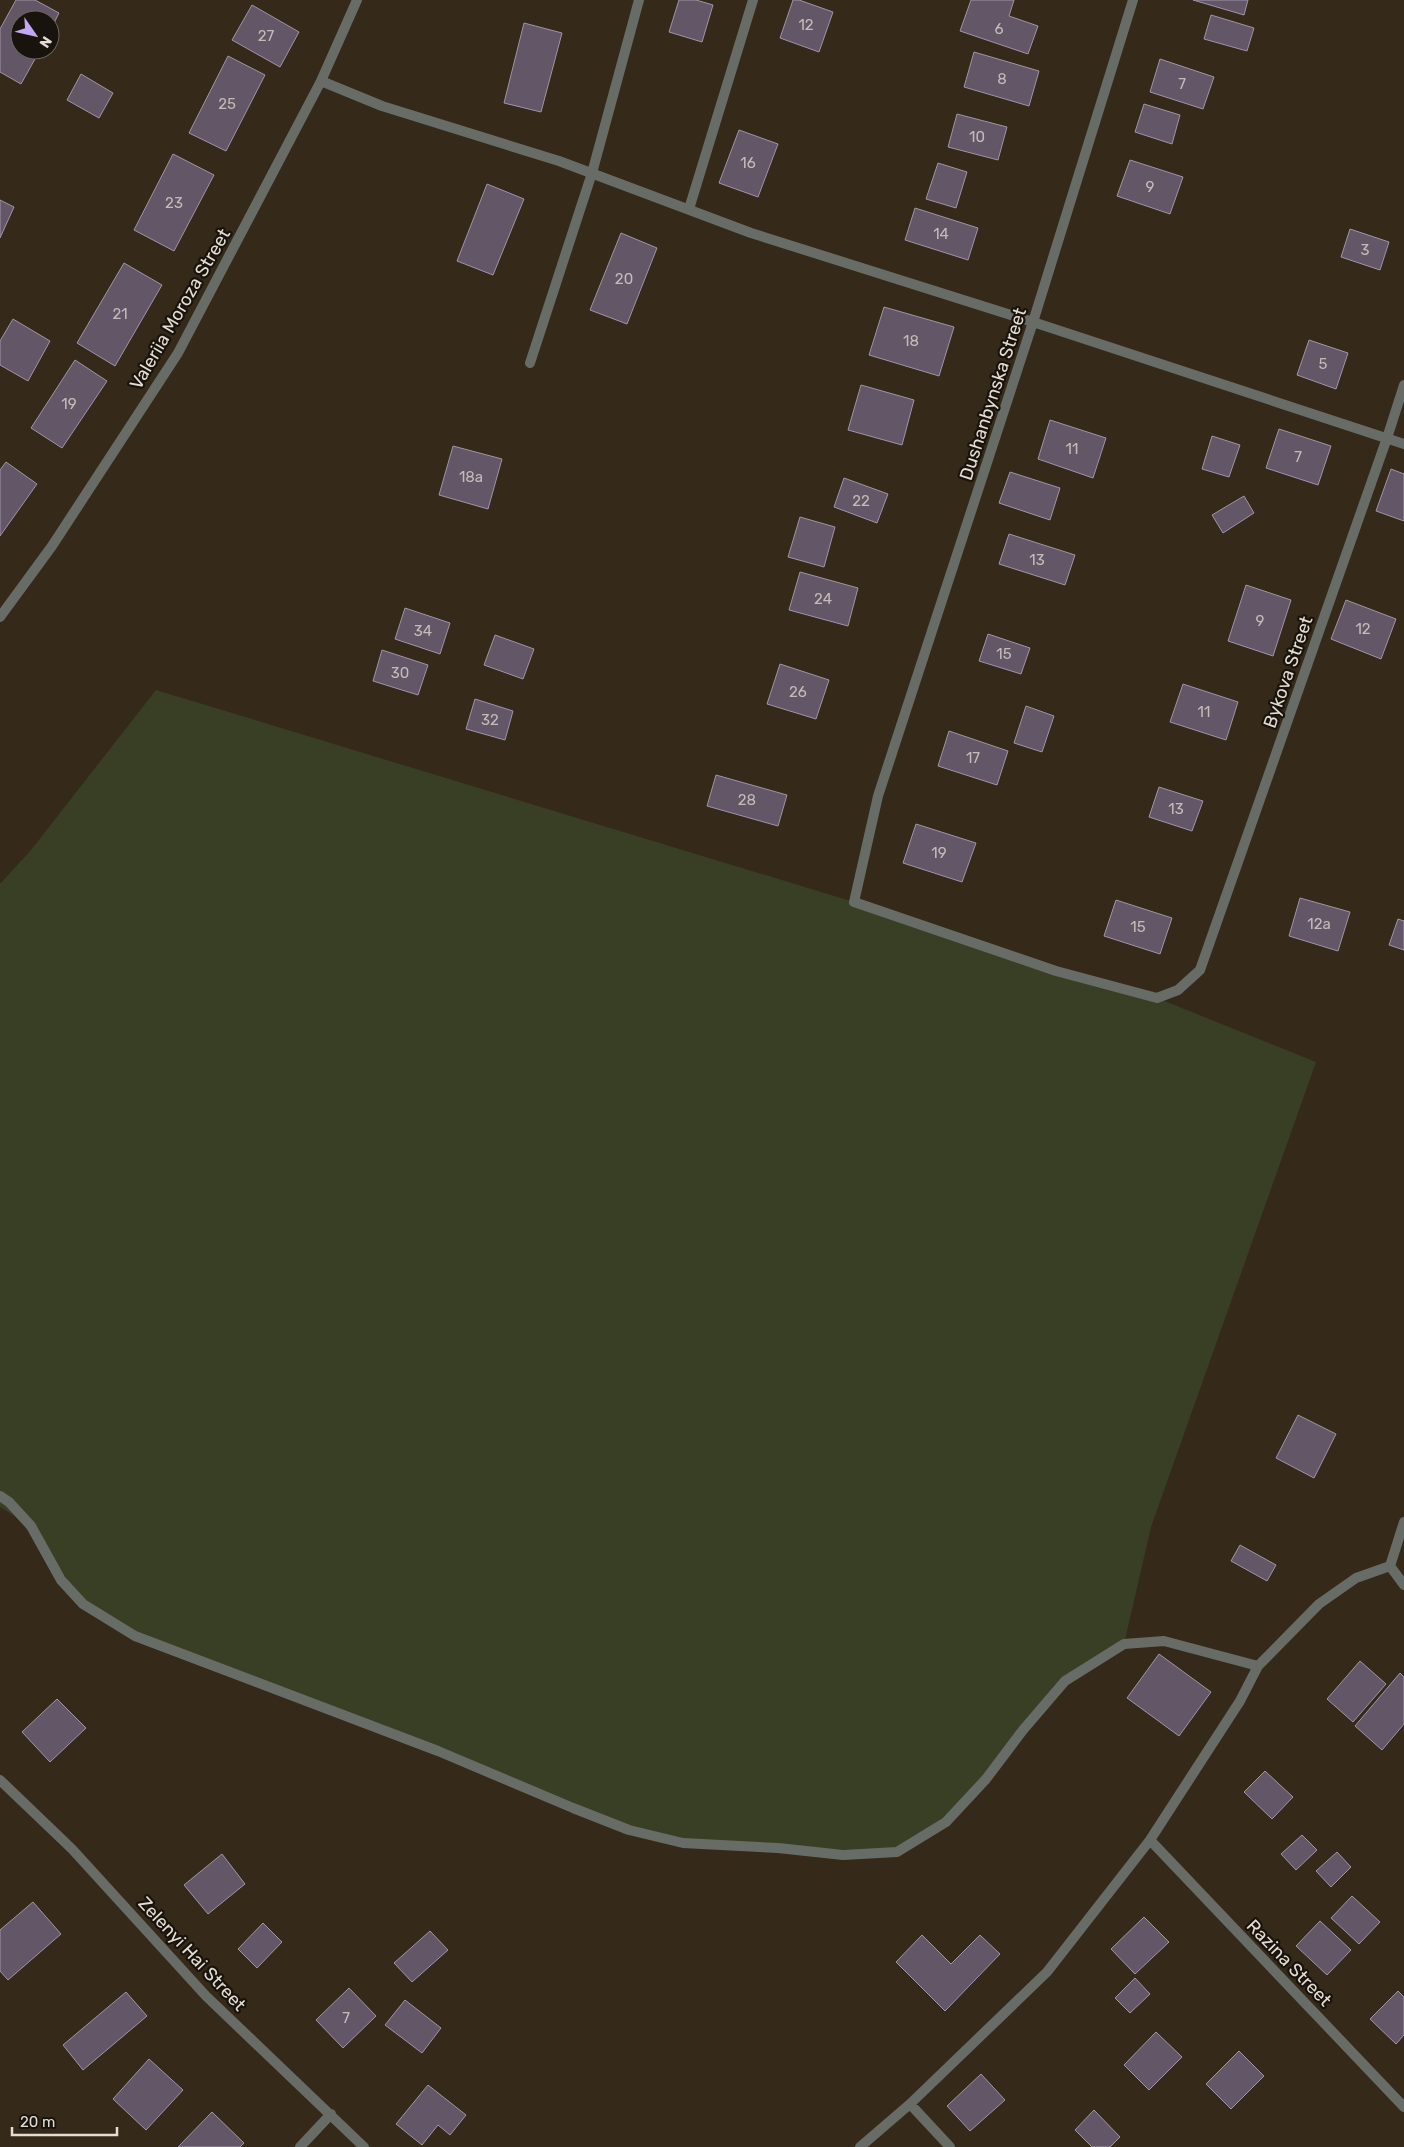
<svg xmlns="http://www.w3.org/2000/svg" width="1404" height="2147" viewBox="0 0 1404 2147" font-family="Rubik,sans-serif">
	<rect width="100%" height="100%" fill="#35291a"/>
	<path fill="#383f24" d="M156,690l698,212 303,96 159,64 -165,465 -27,117 -59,37 -119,141 -49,30 -214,-9 -54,-13 -494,-194 -51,-32 -53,-78 -31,-19v-623l31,-34z"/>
	<path fill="#625667" stroke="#a194a7" d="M16,0h19l24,13 -9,18v-11h-30v30h20l-19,34 -21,-12v-43z
		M679,0h17l17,5 -11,37 -33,-10z
		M793,0h6l34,12 -14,40 -39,-14z
		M971,0h43l-5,16 29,10 -10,28 -68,-23z
		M1193,0h55l-4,15z
		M252,5l47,27 -19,35 -48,-27z
		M1211,15l43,13 -7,23 -43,-12z
		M524,23l38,10 -21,79 -37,-9z
		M974,52l65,19 -10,35 -65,-19z
		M228,56l37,19 -39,76 -37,-18z
		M1160,59l54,18 -11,32 -53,-17z
		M81,74l32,19 -14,25 -32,-18z
		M1144,104l36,11 -8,29 -37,-12z
		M957,114l50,13 -9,33 -50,-13z
		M739,130l39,14 -20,53 -39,-14z
		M173,154l41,21 -40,76 -40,-21z
		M1130,160l53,17 -13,37 -53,-18z
		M938,163l29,9 -11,36 -30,-9z
		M487,184l37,15 -31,76 -36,-14z
		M0,200l14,7 -14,31z
		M915,208l63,20 -10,32 -63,-20z
		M1350,229l39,13 -9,28 -39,-13z
		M621,233l36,15 -30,76 -37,-14z
		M124,263l38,22 -47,81 -38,-23z
		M884,307l70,20 -15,49 -70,-21z
		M13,319l37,22 -22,40 -28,-16v-24z
		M1309,340l39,13 -12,36 -39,-14z
		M75,360l32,21 -45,67 -31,-20z
		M861,385l53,15 -12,45 -54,-15z
		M1050,420l56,18 -13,40 -55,-19z
		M1279,429l52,17 -13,39 -52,-17z
		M1212,436l28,9 -11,32 -27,-8z
		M453,446l49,13 -14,50 -49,-14z
		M6,462l31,22 -37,52v-66z
		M1391,469l13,5v47l-28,-10z
		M1010,472l50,16 -10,32 -51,-17z
		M844,478l44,16 -11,29 -43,-16z
		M1244,496l10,17 -31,20 -11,-18z
		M800,517l35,10 -11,40 -36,-10z
		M1009,534l66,21 -10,30 -66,-21z
		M800,572l58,16 -10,38 -59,-16z
		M1246,585l45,15 -18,56 -45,-15z
		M1346,600l50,19 -15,40 -50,-20z
		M405,608l45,15 -10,31 -45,-15z
		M988,634l42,14 -9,26 -42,-13z
		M495,635l39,14 -11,30 -39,-14z
		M382,650l46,15 -10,30 -45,-14z
		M780,664l49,16 -13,39 -49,-15z
		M1183,684l55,18 -12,38 -56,-18z
		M475,699l38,12 -8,29 -39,-11z
		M1026,706l28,10 -12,36 -28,-9z
		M949,731l59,20 -11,34 -59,-19z
		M716,775l71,20 -9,31 -71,-20z
		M1159,787l44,14 -11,30 -43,-14z
		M916,824l60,19 -14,39 -59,-19z
		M1300,898l50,14 -12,39 -49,-15z
		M1116,900l56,18 -12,36 -56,-18z
		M1398,919l6,2v29l-15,-5z
		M1298,1415l38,19 -22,44 -38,-20z
		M1240,1545l36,20 -9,16 -36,-20z
		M1159,1654l52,38 -32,44 -52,-38z
		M1360,1661l26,23 -33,38 -26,-23z
		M1400,1673l4,4v47l-22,26 -27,-24z
		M57,1699l29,29 -36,34 -28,-30z
		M1265,1771l28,26 -21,22 -28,-27z
		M1302,1835l15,15 -21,20 -15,-16z
		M1337,1852l14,15 -20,20 -15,-16z
		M222,1854l23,30 -37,30 -24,-29z
		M1352,1896l28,26 -21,22 -28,-26z
		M33,1902l28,32 -53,46 -8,-9v-41z
		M1144,1917l25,25 -34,32 -24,-25z
		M1320,1921l31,29 -24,25 -31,-29z
		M263,1923l19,19 -25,26 -19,-19z
		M430,1931l18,19 -36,32 -18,-19z
		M922,1935l29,29 29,-29 20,19 -55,57 -49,-49z
		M1135,1978l15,16 -20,19 -15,-15z
		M349,1988l27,28 -33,32 -27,-28z
		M1398,1991l6,6v38l-8,9 -26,-25z
		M126,1992l21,24 -64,54 -20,-25z
		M405,2000l36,28 -19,25 -37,-28z
		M1156,2032l26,25 -33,33 -25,-25z
		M1239,2051l25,25 -33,33 -25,-25z
		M149,2059l34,31 -37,40 -33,-31z
		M981,2074l24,26 -35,31 -23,-25z
		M428,2085l38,30 -16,20 -12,-10 -16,20 -26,-21z
		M1094,2110l26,27 -10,10h-18l-17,-17z
		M212,2112l32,31 -4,4h-62z"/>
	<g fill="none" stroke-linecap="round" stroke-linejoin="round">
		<path stroke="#676d66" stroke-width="10" d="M689,209l64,-209"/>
		<path stroke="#676d66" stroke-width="10" d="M1133,0l-100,322 -155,474 -24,106 202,69 101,27 21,-8 22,-20 187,-532 17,-53
			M321,81l61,25 177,55 192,72 282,89 371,122
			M530,363l62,-190 47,-173
			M0,617l52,-71 126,-193 143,-272 36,-81
			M0,1496l9,6 22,24 30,54 22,24 52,32 303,115 135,57 56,22 54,13 95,5 65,7 54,-3 49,-30 40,-43 37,-49 42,-49 59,-37 40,-3 94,25
			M1390,1566l14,-44
			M1390,1566l14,19
			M0,1780l72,69 134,147 158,151
			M1150,1840l254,267
			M910,2104l40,43
			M300,2147l31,-33
			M860,2147l50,-43 137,-132 103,-132 90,-139 18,-35 61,-62 37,-26 34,-12"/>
	</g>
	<g text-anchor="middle" stroke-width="4.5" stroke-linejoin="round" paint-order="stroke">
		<g font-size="15" fill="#c4bbb9">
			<text x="806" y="30">12</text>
			<text x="999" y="34">6</text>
			<text x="266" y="41">27</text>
			<text x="1002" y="84">8</text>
			<text x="1182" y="89">7</text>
			<text x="227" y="109">25</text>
			<text x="977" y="142">10</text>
			<text x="748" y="168">16</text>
			<text x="1150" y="192">9</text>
			<text x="174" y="208">23</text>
			<text x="941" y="239">14</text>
			<text x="1365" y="255">3</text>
			<text x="624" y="284">20</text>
			<text x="120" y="319">21</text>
			<text x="911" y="346">18</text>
			<text x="1323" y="369">5</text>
			<text x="69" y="409">19</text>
			<text x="1072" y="454">11</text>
			<text x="1298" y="462">7</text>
			<text x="471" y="482">18а</text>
			<text x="861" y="506">22</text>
			<text x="1037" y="565">13</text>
			<text x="823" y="604">24</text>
			<text x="1260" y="626">9</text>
			<text x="1363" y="634">12</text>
			<text x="423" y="636">34</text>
			<text x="1004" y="659">15</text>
			<text x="400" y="678">30</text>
			<text x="798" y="697">26</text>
			<text x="1204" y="717">11</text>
			<text x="490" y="725">32</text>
			<text x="973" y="763">17</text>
			<text x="747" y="805">28</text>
			<text x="1176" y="814">13</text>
			<text x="939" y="858">19</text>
			<text x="1319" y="929">12а</text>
			<text x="1138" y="932">15</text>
			<text x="346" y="2023">7</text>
		</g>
		<g font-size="18" fill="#e5ddd4" stroke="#18130c">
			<text transform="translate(180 309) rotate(-60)" y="6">Valeriia Moroza Street</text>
			<text transform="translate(993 394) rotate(-72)" y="6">Dushanbynska Street</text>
			<text transform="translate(1288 672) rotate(-71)" y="6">Bykova Street</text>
			<text transform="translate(192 1954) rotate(47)" y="6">Zelenyi Hai Street</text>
			<text transform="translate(1289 1963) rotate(46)" y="6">Razina Street</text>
		</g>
	</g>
	<g transform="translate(35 35) rotate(124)"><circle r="24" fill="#18130c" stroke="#6a645c"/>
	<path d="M0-4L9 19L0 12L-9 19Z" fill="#c3a7f2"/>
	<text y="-8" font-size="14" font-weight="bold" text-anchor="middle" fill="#e5ddd4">N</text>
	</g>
	<path d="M12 2127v8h105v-8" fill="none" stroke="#e5ddd4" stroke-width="2.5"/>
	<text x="20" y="2127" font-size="15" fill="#e5ddd4" stroke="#18130c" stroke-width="4" paint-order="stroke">20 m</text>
</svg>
